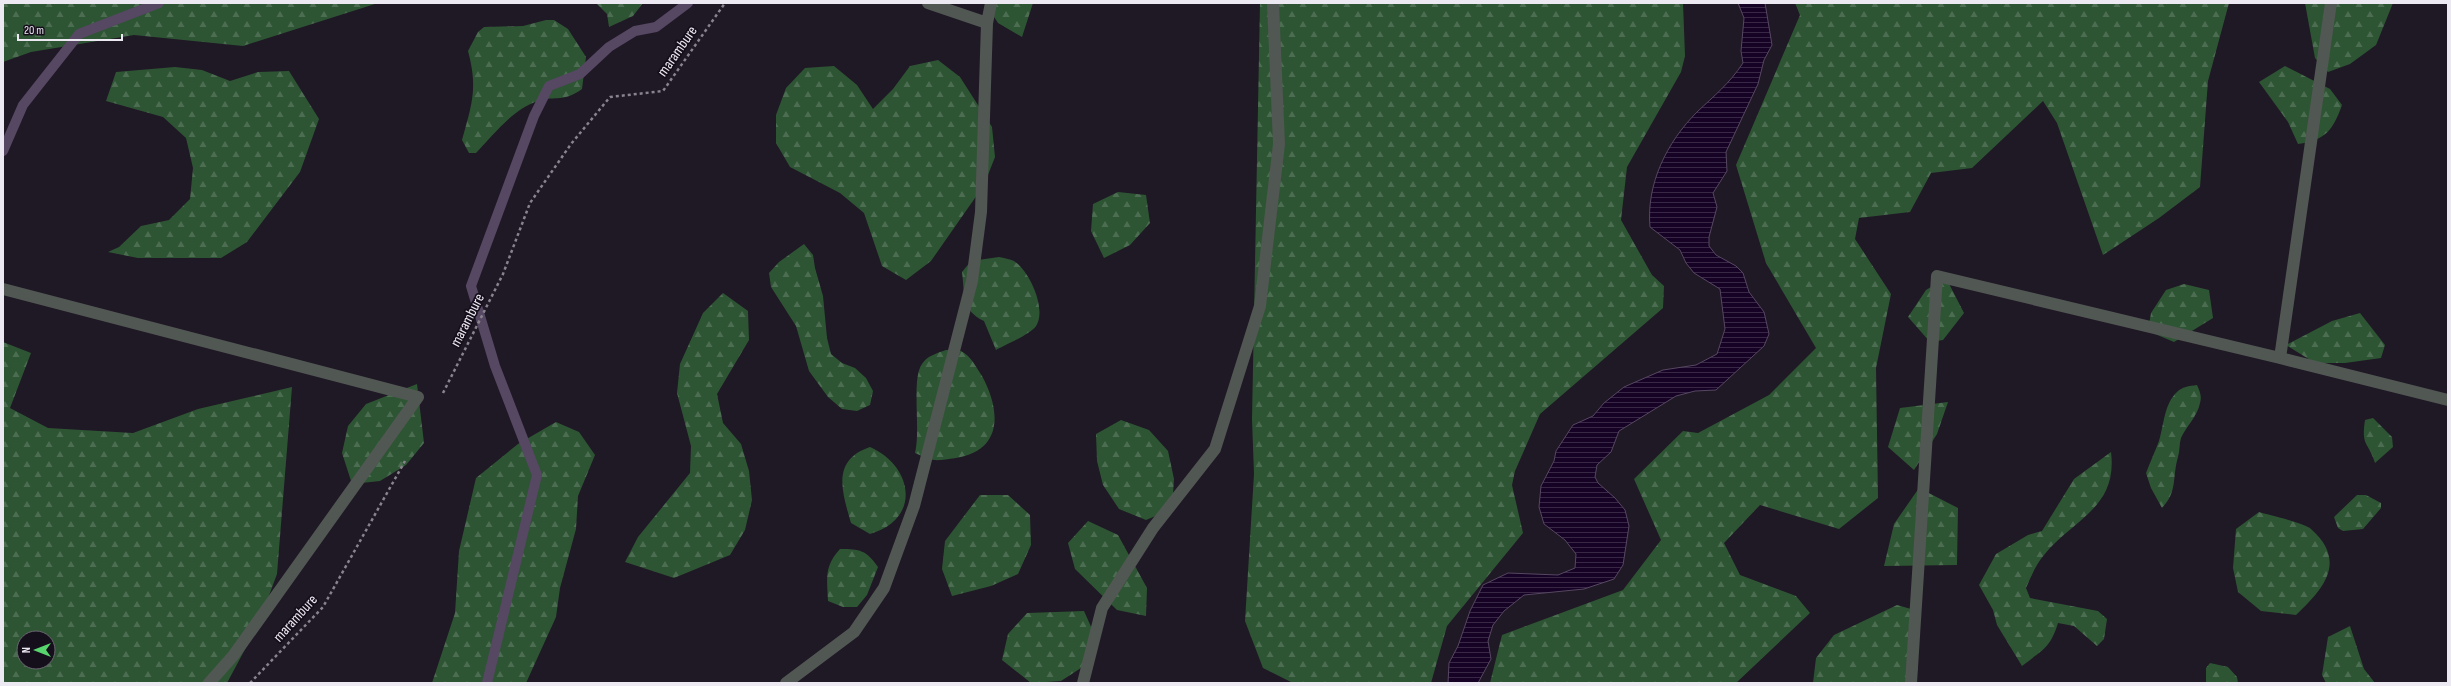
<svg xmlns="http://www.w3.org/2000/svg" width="2451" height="686" viewBox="0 0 2451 686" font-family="'Sofia Sans Condensed',sans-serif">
	<defs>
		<pattern id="forest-firs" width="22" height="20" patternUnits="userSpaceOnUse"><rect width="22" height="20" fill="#2d5533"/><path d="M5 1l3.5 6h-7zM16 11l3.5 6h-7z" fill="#4c6d51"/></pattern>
		<pattern id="water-rules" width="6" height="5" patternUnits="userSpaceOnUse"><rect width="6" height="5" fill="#160225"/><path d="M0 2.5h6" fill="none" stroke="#382745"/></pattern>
	</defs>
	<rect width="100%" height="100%" fill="#1f1825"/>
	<path fill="url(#forest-firs)" fill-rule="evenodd" d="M3,3h375l-135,43 -109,-11 -103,17 -28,10z
		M596,3h47l-10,13 -24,11 -2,-13z
		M985,3h48l-11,34 -24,-14z
		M1260,3h423l2,53 -4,16 -54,95 -6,53 31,55 12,11 -1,22 -123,106 -25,57 -3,14 11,48 -76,93 -16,57h-138l-30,-15 -18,-47 9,-147 -2,-55z
		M1795,3h434l-21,78 -8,106 -41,31 -56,37 -46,-132 -14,-22 -71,67 -41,5 -21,39 -51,6 -4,21 36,55 -15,74 2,130 -39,31 -79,-24 -36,38 16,32 56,21 14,17 -74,70h-246l12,-48 121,-45 38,-50 -27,-61 49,-48 15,2 71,-38 47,-47 -50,-85 -30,-98 64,-150z
		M2305,3h88l-17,42 -26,19 -22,8 -13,-14z
		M546,20h8l14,9 18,28 -4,32c-20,14 -24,6 -44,12 -25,8 -44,33 -62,52h-7l-7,-13c10,-36 16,-52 6,-89l10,-19 6,-5 39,-1z
		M938,60l22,17 32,50 3,30 -11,28 -53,76 -25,19 -24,-14 -18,-53 -24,-20 -50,-26 -14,-24v-28l10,-27 19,-20 29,-2 23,19 16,24 20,-20 17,-23z
		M2285,66l45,23 12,16c-9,25 -16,35 -44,39l-10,-22 -29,-40z
		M175,67l27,3 28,11 28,-9 31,-1 30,48 -19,53 -53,70 -26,16h-83l-30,-6 11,-5 22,-21 28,-6 21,-21 3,-31 -7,-30 -23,-21 -57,-16 10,-29z
		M1118,192l28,3 4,28 -20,22 -26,13 -13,-27 2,-27z
		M804,244l9,11 2,13 8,28 4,42 4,16 11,9 13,5 11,10 7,13 -3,14 -13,6 -15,-2 -14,-12 -19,-26 -13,-45 -25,-39 -2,-14 10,-11z
		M999,257c5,1 11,2 15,4 16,10 33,49 22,65 -5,8 -31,19 -40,24l-12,-29c-23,-11 -19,-26 -22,-49l9,-11z
		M1946,278l18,35 -21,27 -13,2 -22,-25 18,-27z
		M2184,284l25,6 4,28 -39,24 -26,-11 3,-18 15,-23z
		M723,293l25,18 1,29 -32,54 6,29 18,21 8,27 3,29 -7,30 -15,25 -56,23 -49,-16 13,-25 52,-64 1,-27 -14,-53 3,-29 23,-51z
		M2360,313l25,32 -4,13 -36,5h-30l-29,-18 46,-24z
		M3,342l28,11 -21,55 38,20 85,5 65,-24 94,-22 -15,187 -19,51 -31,58h-224zM24,638h24v24h-24z
		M946,350c4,0 11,-1 15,1 10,5 15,16 21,25 19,35 21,74 -26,82 -21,3 -22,4 -41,-5 6,-23 -4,-74 7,-89 5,-8 15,-11 24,-14z
		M417,384l7,59 -18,22 -26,16 -28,3 -10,-31 6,-27 18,-22z
		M2197,385c3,7 5,11 3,18 -2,12 -14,24 -19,35 -2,6 -1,13 -3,19 -6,20 0,34 -16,51l-11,-20 -5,-15c4,-11 9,-21 13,-32 5,-16 5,-37 18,-49 5,-5 12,-6 20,-7z
		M1948,402l-11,32 -23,36 -26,-23 12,-39z
		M2373,418l19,19 1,10 -18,16c-7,-22 -14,-16 -10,-43z
		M1121,420l28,10 19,21 6,28 -2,30 -26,11 -27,-11 -16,-24 -6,-24 -1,-27z
		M556,422l23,10 16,23 -17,41 -2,33 -16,59 -4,29 -30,66h-94l23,-70 4,-62 17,-73 42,-34z
		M870,447c43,19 52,72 0,87l-19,-11c-9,-31 -20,-63 19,-76z
		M2111,452c7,56 -38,67 -67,103 -8,9 -13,22 -18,33l4,10 68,13 9,8 -3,20 -7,7 -23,-20 -16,-3c-8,26 -16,27 -36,43l-25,-41 -4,-15 -14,-25 17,-31 32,-19 14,-4 32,-52z
		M1919,488l39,20 -1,57 -73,1 10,-42z
		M980,495h28l22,20 1,30 -13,29 -27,12 -39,10 -10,-27 3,-28z
		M2357,495h9l15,8v5l-18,21 -20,2 -5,-3 -4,-11z
		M2259,512c10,3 46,11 52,17 37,33 12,60 -15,86l-35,-4 -23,-19 -5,-24 3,-39z
		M1088,521l30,14 29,53 -1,28 -29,-6 -42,-41 -7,-26z
		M840,549c20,0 26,1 38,18l-11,28 -10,12h-14l-15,-6c-1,-22 -4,-35 12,-52z
		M1897,605l21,6v59l-13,13h-92l3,-25 18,-23z
		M1084,611l12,27 -12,28 -23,15 -30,2 -29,-23 6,-26 19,-21z
		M2350,626l14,43 11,14h-49l-4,-8 6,-38z
		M2210,663l18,4 9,10 1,6h-32v-15z"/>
	<path fill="url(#water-rules)" stroke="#564762" d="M1738,3h27l7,42 -8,15 -6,24 -32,68 1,19 -14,22 4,14 -8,30v9l7,9 20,11 7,7 6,19 15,20 5,22 -5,12 -48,44 -21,1 -19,5 -57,35 -8,21 -14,13 -2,12 3,6 17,15 10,12 4,16 -6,39 -9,14 -30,10 -60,6 -20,16 -11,14 -5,16 3,18 -13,24h-30l1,-20 9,-17 12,-35 13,-26 25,-12 50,2 17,-7 1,-14 -11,-14 -21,-16 -5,-17 2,-21 13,-25 2,-10 17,-26 20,-9 11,-13 20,-16 39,-17 33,-5 21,-11 8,-25 -5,-40 -26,-16 -8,-10 -6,-13 -30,-23c-4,-43 17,-85 47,-115 18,-17 32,-28 46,-49l-2,-12 3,-33z"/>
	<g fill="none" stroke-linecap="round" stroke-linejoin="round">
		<path stroke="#564762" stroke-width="10" d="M3,151l20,-46 56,-71 80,-31
			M487,683l50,-208 -42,-109 -24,-80 63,-170 15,-30 31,-12 29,-27 26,-16 21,-4 32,-24"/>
		<path stroke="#89838e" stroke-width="2.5" stroke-dasharray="3 3" stroke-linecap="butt" d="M443,393l60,-119 27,-71 41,-59 39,-47 53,-6 62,-88
			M250,683l73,-76 82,-146"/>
		<path stroke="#515752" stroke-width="12" d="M928,3l59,20
			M3,289l415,108 -185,259 -24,27
			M2280,358l51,-355
			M786,683l68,-51 30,-44 30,-82 58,-225 9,-69 6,-189 4,-20
			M1083,683l19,-75 51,-80 62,-79 45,-143 19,-162 -6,-141
			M1911,683l26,-407 343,82 168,42"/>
	</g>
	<g text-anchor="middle" stroke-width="3.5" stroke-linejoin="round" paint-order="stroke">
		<g font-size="15" fill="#ede9f2" stroke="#150f1b">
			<text transform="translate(677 51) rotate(-55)" y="5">marambure</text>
			<text transform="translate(467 320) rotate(-63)" y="5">marambure</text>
			<text transform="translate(295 618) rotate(-48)" y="5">marambure</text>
		</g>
	</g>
	<rect width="2451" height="686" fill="none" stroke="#ede9f2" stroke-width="8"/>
	<g transform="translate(36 650) rotate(270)"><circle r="19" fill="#150f1b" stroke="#6b6671"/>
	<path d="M0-3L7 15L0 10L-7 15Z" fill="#58d56f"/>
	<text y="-6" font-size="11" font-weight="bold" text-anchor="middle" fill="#ede9f2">N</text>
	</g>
	<path d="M18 34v6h104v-6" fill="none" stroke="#ede9f2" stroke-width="2"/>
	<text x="24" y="34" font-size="12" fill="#ede9f2" stroke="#150f1b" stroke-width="3" paint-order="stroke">20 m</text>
</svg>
